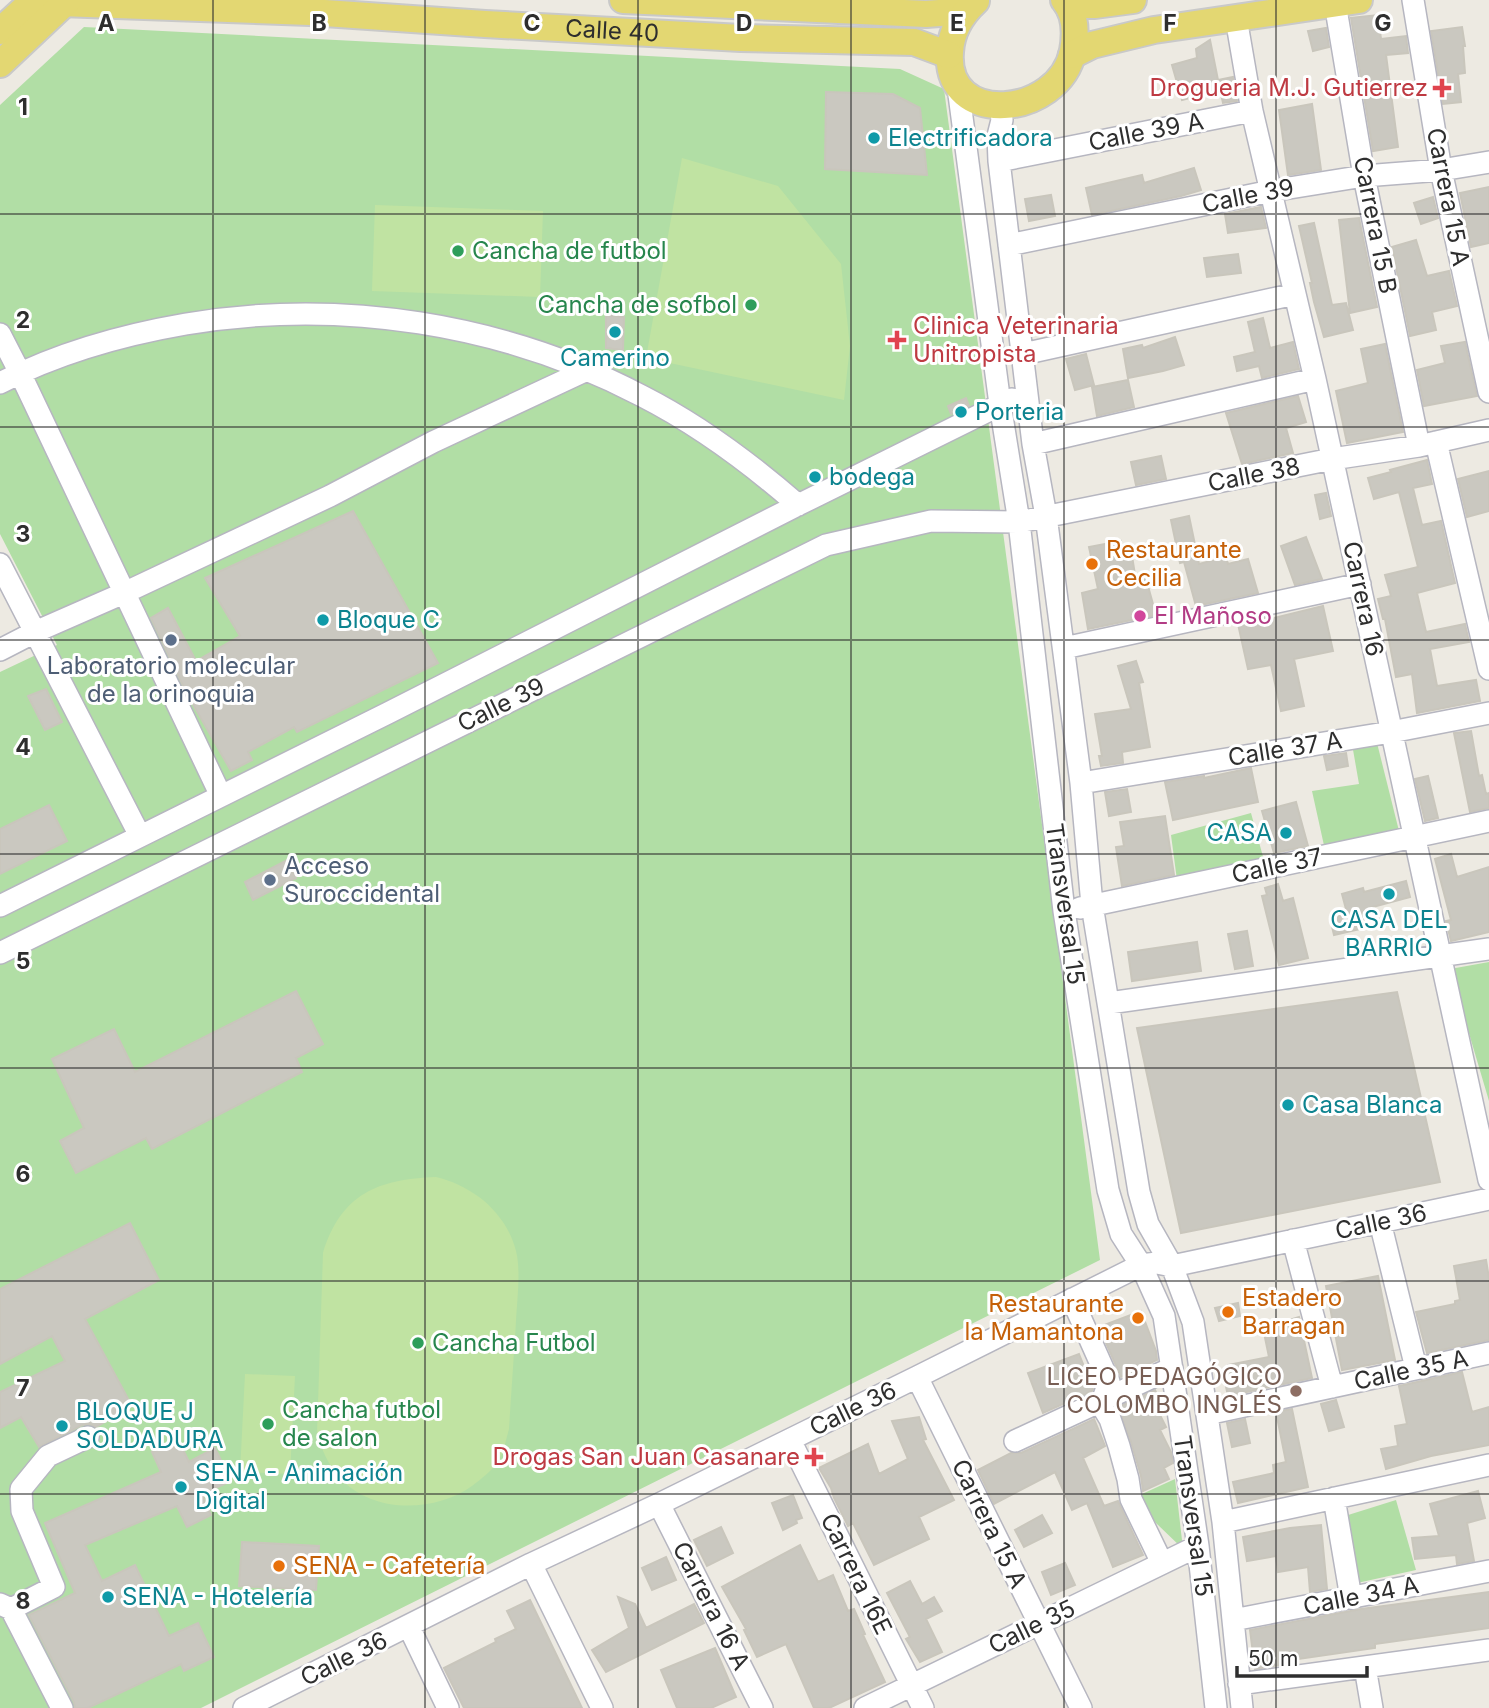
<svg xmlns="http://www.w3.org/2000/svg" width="1489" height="1708" viewBox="0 0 1489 1708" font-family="Inter,sans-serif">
	<rect width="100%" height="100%" fill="#edeae2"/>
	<path fill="#b1dea5" d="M84,27l816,42 44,20 156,1171 -899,448h-201v-1036l57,-27 -57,-111v-429z
		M1376,739l23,92 -74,19 -13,-59 47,-7 -7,-40z
		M1251,813l14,51 -88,16 -6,-45z
		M1489,962v139l-39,-132z
		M1175,1479l8,70 -52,-50z
		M1396,1500l20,70 -77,17 -10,-66z"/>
	<path fill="#c0e3a2" d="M682,158l96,28 63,78 9,82 -6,54 -198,-42z
		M375,205l168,6 -3,86 -168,-6z
		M436,1177c37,9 70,35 80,74 5,19 1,50 0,70 -2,36 -5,72 -7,108 -3,11 -5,21 -10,31 -6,10 -18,19 -27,26 -38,27 -100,28 -133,-9 -11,-13 -17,-27 -22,-43l6,-181c18,-59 55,-74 113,-76z
		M245,1374l50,2 -5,98 -50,-2z"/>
	<path fill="#cac8c0" stroke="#c9c6bc" stroke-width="2" d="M1378,15l3,24 25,-3 2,17 -22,2 12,92 -25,4 -22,-133z
		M1462,27l3,19h-2l2,27 -7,1 3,28 -18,2 -12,-73z
		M1326,28l3,19 -16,4 -5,-20z
		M1210,40l10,50 -38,10 -10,-35 25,-7 -1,-9z
		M1233,77l4,24 -14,2 -5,-23z
		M826,92l67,2 27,14 7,67 -102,-6z
		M1312,104l9,66 -33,5 -9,-65z
		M1194,168l7,22 -20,6 -89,19 -6,-27 56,-13 2,8z
		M1489,187v56l-18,4 -11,-54z
		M1051,195l4,21 -26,5 -4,-22z
		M1433,197l5,21 -17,6 -7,-21z
		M1261,207l5,21 -38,5 -3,-19z
		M1359,218l18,89 -27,6 -11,-93z
		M1314,223l18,82 14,-2 7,27 -29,7 -10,-35 -4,-19h2l-13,-57z
		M1416,240l11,36 22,-5 8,35 -25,6 4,18 -26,6 -18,-89z
		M1238,254l3,19 -34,4 -3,-19z
		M606,315l18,2 -1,33 -17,-2z
		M1263,318l7,30 23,-6 6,27 -37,9 -3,-12 -22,5 -3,-14 21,-5 -7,-30z
		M1175,337l9,28 -21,6 -35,7 -5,-29 19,-4 1,3z
		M1465,342l12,54 -53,10 -7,-36 28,-7 -4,-17z
		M1385,344l18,88 -56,11 -11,-52 32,-8 -7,-34z
		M1086,354l8,31 -19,5 -9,-31z
		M1128,380l6,27 -37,9 -5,-29z
		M1298,396l8,26 -20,6 7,25 -51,11 -16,-51z
		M966,398l3,8 -18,8 -3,-8z
		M1161,456l5,23 -30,6 -5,-23z
		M1427,460l5,24 -19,4 9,37 19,-4 14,62 -38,10 9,39 39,-8 4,18 -39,7 7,37 39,-6 4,21 -63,12 -5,-39 -16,3 -11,-58h-2l-5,-20 13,-3 -6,-21 33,-8 -19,-75 -25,7 -6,-21 23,-6 -1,-2z
		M1489,471v40l-22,6 -9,-38z
		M1326,493l5,23 -11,3 -5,-24z
		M353,511l85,152 -141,69 -3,-5 -46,25 4,8 -21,11 -45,-79 -35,-74 17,-10 28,53 44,-25 -35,-58z
		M1189,516l10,48 27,-7 2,7 20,-5 10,34 -62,13 -12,-44 -4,1 -9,-43z
		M1306,537l16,42 -27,6 -14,-39z
		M1121,541l3,17 8,-2 4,25 10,-2 10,36 -68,14 -6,-36 16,-4 -9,-42z
		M1323,606l10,45 -39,8 10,47 -23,5 -10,-46 -23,4 -10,-45 27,-6 1,2z
		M1136,661l7,21 -4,1 11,64 -28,5 1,11 -22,3 -2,-10h3l-7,-42 36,-5 -13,-43z
		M46,689l16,33 -17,8 -17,-34z
		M1471,731l8,45 3,-1 4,19 3,-1v15l-19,4 -16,-79z
		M1346,753l2,13 -21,4 -3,-14z
		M1251,768l7,34 -85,18 -8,-38 39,-6v2z
		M1428,776l10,42 -13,3 -10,-42z
		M1127,789l4,23 -22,4 -4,-24z
		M1296,802l12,44 -34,7 -12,-42z
		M49,805l18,36 -67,33v-45z
		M1165,816l9,59 -52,11 -6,-39 8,-1 -4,-24z
		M1451,854l6,23 32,-10v65l-38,9 -5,-20 5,-1 -16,-61z
		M287,860l9,18 -43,22 -8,-18z
		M1406,881l4,16 -41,11 4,18 -39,9 -4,-17 17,-5 -5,-19 21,-6 1,4z
		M1278,884l5,17 10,-3 15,60 -29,7 -17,-69 5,-1 -2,-7z
		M1247,931l6,35 -18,3 -7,-35z
		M1197,942l4,29 -69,10 -4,-29z
		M296,991l27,53 -27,14 6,14 -150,77 -6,-11 -70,35 -16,-32 24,-13 -32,-69 62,-30 21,43z
		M1397,992l43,190 -259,51 -44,-205z
		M130,1223l29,57 -74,39 47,87 -36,21 -6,-3 -8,1 -43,22 -18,-30 -21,11v-36l65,-31 -13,-25 -52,28v-75z
		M1486,1260l3,18v62l-62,13 -11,-41 39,-8v-3l5,-1 -6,-34z
		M1378,1276l17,84 -53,10 -16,-84z
		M1238,1303l2,13 -21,5 -4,-13z
		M1141,1311l15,40 1,9 -36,17 -22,-50z
		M1299,1317l13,61 -84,18 -3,-14 6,-1 -3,-16 41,-8 -6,-29z
		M1079,1354l14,35 -1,2 -49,22 -15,-40z
		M1462,1372l10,40 17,-5v38l-58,11 -45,13 -5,-20 17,-3 -3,-20 12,-2 -8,-38z
		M1155,1390l10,23 -5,2 6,12 -6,3 11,22 2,11 -9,5 5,11 -26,12 -2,-15 -10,-34 -13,-35z
		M1336,1400l8,27 -15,4 -8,-27z
		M1292,1409l16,78 -70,16 -5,-21 41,-9 -1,-8 13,-3 -10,-50z
		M919,1417l7,22 -3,1 31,60 -35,17 10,22 -55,26 -21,-42 -5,3 -14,-28 -3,-10 -12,-20 49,-24 11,30 29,-15 -16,-38z
		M1094,1419l11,27 -22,12 21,48 14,-5 25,54 -30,12 -26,-64 -15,7 -17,-38 -61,32 -16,-34 33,-17h10z
		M1245,1419l5,24 -18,4 -5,-24z
		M178,1439l11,23 26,-14 16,33 -29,13 9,21 -24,12 -10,-21 -92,39 17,36 33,-16 34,71 29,-13 16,34 -30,14 -3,-7 -93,44h-13l-1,-6 -45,-87 46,-22 -30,-70 116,-51 -9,-20z
		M1478,1491l7,27 -18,5 7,38 -17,3 -1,-9 -41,4 -3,-21 27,-2 -9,-32z
		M793,1495l9,23 -6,2 1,3 -14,7 -11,-27z
		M1042,1515l10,18 -28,14 -9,-17z
		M1321,1525l6,64 -17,3 -2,-25 -30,5 -2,-16 -29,5 -4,-24 47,-9z
		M721,1527l12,26 -26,13 -13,-26z
		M242,1542l77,4 -3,44 -77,-4z
		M800,1545l18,37 15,-7 15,36 6,-2 11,25 -2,1 22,47 -56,26h-15l-28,-64 -29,13 -13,-27 2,-1 -24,-42z
		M666,1557l10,23 -24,10 -10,-22z
		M1065,1563l10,22 -24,10 -9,-23z
		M910,1581l12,23 12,-7 8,14 -16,8 16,33 -22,10 -14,-23 4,-2 -23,-44z
		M1489,1592v36l-114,16v4l-77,11v3l-43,7 -5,-39 111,-21z
		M618,1597l17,7 11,24 48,-24 10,19 -98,49 -14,-22 37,-22z
		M530,1600l52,108h-118l-20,-40 52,-26 -1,-3 21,-10 -9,-18z
		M715,1648l21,49 -25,11h-34l-16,-38z"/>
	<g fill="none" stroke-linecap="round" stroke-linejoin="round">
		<defs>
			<path id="minor" d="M1413,0l28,170 48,222
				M1335,3l29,173 55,270
				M1236,18l16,93 63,268 174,801
				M958,87l42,317 19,118 45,389 44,279 13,44 20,31 23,51 34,230 18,162
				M1000,105l2,15 -4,16 1,25 34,283 13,72 35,267 11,122 47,287 9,32 24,42 21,56 30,200 19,186
				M999,161l253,-50
				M1009,245l262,-54 93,-15 77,-6 48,-8
				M0,334l20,39 201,423
				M1023,354l272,-60
				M0,383c58,-30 122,-48 186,-59 154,-26 317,-1 456,72 57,29 108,67 156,109
				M1436,442l53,227
				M1033,444l282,-65
				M0,564l140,272
				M1064,648l296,-64
				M0,650l35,-18 89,-39 206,-97 103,-54 154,-72
				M1081,783l310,-51 98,-19
				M0,906l388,-193 410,-208 214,-106
				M1080,908l409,-87
				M0,953l826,-408 105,-24 88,1 313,-63 87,-13 70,-16
				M1109,1003l380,-54
				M1380,1222l36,146
				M1293,1240l39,147
				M1072,1299l37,83 -6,17 1,10 6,10 9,27 9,33 3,20 31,64
				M917,1377l164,331
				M1207,1414l282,-61
				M790,1440l133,268
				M1015,1441l157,-73
				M1334,1498l17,100
				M659,1504l103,204
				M1223,1522l266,-57
				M531,1564l71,144
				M0,1604l11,5 43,-22 -32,-76 -1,-22 27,-33 40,-19
				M11,1609l51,99
				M1233,1620l256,-49
				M409,1627l39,81
				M1365,1667l7,41
				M1239,1684l250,-34
				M244,1708l287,-144 128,-60 258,-127 224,-112 16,-2 15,3 317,-67
				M865,1708l333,-162"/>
			<g id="major">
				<path d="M623,0l303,14 40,-3"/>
				<path d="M976,1c-15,14 -25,30 -26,51 -6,76 109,66 123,-1 3,-17 3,-37 -9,-51"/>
				<path id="s1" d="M32,2l278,10 175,12 256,14 173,4 35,13"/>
				<path d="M1068,5h27l38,-5"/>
				<path d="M0,31l34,-31"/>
				<path d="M1072,55l20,-10 62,-15 205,-30"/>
				<path d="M0,64l68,-64"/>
			</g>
		</defs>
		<use href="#minor" stroke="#b6b6c0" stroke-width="24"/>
		<use href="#major" stroke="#c9c9c9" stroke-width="30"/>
		<use href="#minor" stroke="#fff" stroke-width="21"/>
		<use href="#major" stroke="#e3d772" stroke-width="26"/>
	</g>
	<path fill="none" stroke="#2e2e2e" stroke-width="2" stroke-opacity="0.55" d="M213,0v1708M425,0v1708M638,0v1708M851,0v1708M1064,0v1708M1276,0v1708M0,214h1489M0,427h1489M0,640h1489M0,854h1489M0,1068h1489M0,1281h1489M0,1494h1489"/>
	<g fill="#e0444e" stroke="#fff" stroke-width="2.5">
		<path d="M1438.5 77.5h7v7h7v7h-7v7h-7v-7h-7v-7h7z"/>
		<path d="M893.5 329.5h7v7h7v7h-7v7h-7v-7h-7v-7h7z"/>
		<path d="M810.5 1446.5h7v7h7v7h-7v7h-7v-7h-7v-7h7z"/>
	</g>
	<g fill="#0f9aa8" stroke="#fff" stroke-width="2.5">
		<circle cx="874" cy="138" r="7"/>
		<circle cx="615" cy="332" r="7"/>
		<circle cx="961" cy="412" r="7"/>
		<circle cx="815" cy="477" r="7"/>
		<circle cx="323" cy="620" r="7"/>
		<circle cx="1286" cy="833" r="7"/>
		<circle cx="1389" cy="894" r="7"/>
		<circle cx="1288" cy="1105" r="7"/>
		<circle cx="62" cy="1426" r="7"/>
		<circle cx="181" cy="1487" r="7"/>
		<circle cx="108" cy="1597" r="7"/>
	</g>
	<g fill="#2e9e5b" stroke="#fff" stroke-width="2.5">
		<circle cx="458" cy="251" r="7"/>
		<circle cx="751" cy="305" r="7"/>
		<circle cx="418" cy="1343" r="7"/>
		<circle cx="268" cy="1424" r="7"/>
	</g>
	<g fill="#e8710a" stroke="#fff" stroke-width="2.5">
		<circle cx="1092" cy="564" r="7"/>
		<circle cx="1228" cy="1312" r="7"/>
		<circle cx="1138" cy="1318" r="7"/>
		<circle cx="279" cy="1566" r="7"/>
	</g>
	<circle fill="#d1479c" stroke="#fff" stroke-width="2.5" cx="1140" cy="616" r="7"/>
	<g fill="#5c6f8a" stroke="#fff" stroke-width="2.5">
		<circle cx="171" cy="640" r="7"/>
		<circle cx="270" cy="880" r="7"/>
	</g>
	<circle fill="#8d6e63" stroke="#fff" stroke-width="2.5" cx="1296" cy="1391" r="7"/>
	<g text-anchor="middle" stroke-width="6" stroke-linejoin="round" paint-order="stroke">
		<g font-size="24" fill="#2e2e2e" stroke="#fff">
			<text dy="8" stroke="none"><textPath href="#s1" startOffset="581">Calle 40</textPath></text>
			<text transform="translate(1146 132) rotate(-11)" y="8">Calle 39 A</text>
			<text transform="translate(1248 196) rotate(-11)" y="8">Calle 39</text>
			<text transform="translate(1448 197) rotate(79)" y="8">Carrera 15 A</text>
			<text transform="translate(1375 225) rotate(79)" y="8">Carrera 15 B</text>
			<text transform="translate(1254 475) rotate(-11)" y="8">Calle 38</text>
			<text transform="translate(1363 599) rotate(78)" y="8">Carrera 16</text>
			<text transform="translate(501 705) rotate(-26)" y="8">Calle 39</text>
			<text transform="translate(1285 749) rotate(-9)" y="8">Calle 37 A</text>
			<text transform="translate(1277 866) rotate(-12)" y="8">Calle 37</text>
			<text transform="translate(1065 904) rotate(82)" y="8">Transversal 15</text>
			<text transform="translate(1381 1222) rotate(-12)" y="8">Calle 36</text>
			<text transform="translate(1411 1370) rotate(-12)" y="8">Calle 35 A</text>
			<text transform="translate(853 1409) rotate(-26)" y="8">Calle 36</text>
			<text transform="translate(1193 1516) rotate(82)" y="8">Transversal 15</text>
			<text transform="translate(989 1524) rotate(64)" y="8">Carrera 15 A</text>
			<text transform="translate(856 1574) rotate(64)" y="8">Carrera 16E</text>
			<text transform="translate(1361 1596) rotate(-11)" y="8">Calle 34 A</text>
			<text transform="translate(711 1606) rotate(63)" y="8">Carrera 16 A</text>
			<text transform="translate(1032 1627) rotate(-26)" y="8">Calle 35</text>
			<text transform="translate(344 1659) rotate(-26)" y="8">Calle 36</text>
		</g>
		<g font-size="24" fill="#be3a42" stroke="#fff" text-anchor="end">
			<text x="1428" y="96">Drogueria M.J. Gutierrez</text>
			<text x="913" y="334" text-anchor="start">Clinica Veterinaria<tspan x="913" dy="28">Unitropista</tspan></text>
			<text x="800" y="1465">Drogas San Juan Casanare</text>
		</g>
		<g font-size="24" fill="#0d838f" stroke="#fff" text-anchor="start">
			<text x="888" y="146">Electrificadora</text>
			<text x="615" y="366" text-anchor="middle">Camerino</text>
			<text x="975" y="420">Porteria</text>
			<text x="829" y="485">bodega</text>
			<text x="337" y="628">Bloque C</text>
			<text x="1272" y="841" text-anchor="end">CASA</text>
			<text x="1389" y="928" text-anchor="middle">CASA DEL<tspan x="1389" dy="28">BARRIO</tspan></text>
			<text x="1302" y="1113">Casa Blanca</text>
			<text x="76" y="1420">BLOQUE J<tspan x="76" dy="28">SOLDADURA</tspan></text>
			<text x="195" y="1481">SENA - Animación<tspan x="195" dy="28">Digital</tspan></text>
			<text x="122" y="1605">SENA - Hotelería</text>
		</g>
		<g font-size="24" fill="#27864d" stroke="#fff" text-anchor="start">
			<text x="472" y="259">Cancha de futbol</text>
			<text x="737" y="313" text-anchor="end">Cancha de sofbol</text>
			<text x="432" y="1351">Cancha Futbol</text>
			<text x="282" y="1418">Cancha futbol<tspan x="282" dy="28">de salon</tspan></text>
		</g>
		<g font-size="24" fill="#c56008" stroke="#fff" text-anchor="start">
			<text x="1106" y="558">Restaurante<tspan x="1106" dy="28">Cecilia</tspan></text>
			<text x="1242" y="1306">Estadero<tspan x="1242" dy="28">Barragan</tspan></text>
			<text x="1124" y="1312" text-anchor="end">Restaurante<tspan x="1124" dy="28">la Mamantona</tspan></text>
			<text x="293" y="1574">SENA - Cafetería</text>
		</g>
		<g font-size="24" fill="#b23c85" stroke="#fff" text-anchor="start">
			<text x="1154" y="624">El Mañoso</text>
		</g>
		<g font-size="24" fill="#4e5e75" stroke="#fff">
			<text x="171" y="674">Laboratorio molecular<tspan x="171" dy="28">de la orinoquia</tspan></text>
			<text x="284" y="874" text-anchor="start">Acceso<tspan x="284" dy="28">Suroccidental</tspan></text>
		</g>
		<g font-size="24" fill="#785e54" stroke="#fff" text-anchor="end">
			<text x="1282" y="1385">LICEO PEDAGÓGICO<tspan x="1282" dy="28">COLOMBO INGLÉS</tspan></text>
		</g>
	</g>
	<g font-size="23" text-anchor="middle" font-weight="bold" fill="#2e2e2e" stroke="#fff" stroke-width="6" stroke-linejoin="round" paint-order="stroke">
		<text x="106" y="31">A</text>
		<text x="319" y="31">B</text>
		<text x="532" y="31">C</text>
		<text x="744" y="31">D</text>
		<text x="957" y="31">E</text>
		<text x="1170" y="31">F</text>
		<text x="1383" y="31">G</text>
		<text x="23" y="115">1</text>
		<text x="23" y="328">2</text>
		<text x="23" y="542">3</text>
		<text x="23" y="755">4</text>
		<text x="23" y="969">5</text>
		<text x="23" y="1182">6</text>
		<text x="23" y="1396">7</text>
		<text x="23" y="1609">8</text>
	</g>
	<path d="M1237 1666v10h130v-10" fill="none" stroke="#2e2e2e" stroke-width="3.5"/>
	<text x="1248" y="1666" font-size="21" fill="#2e2e2e" stroke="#ffffff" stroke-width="5" paint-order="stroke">50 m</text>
</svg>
